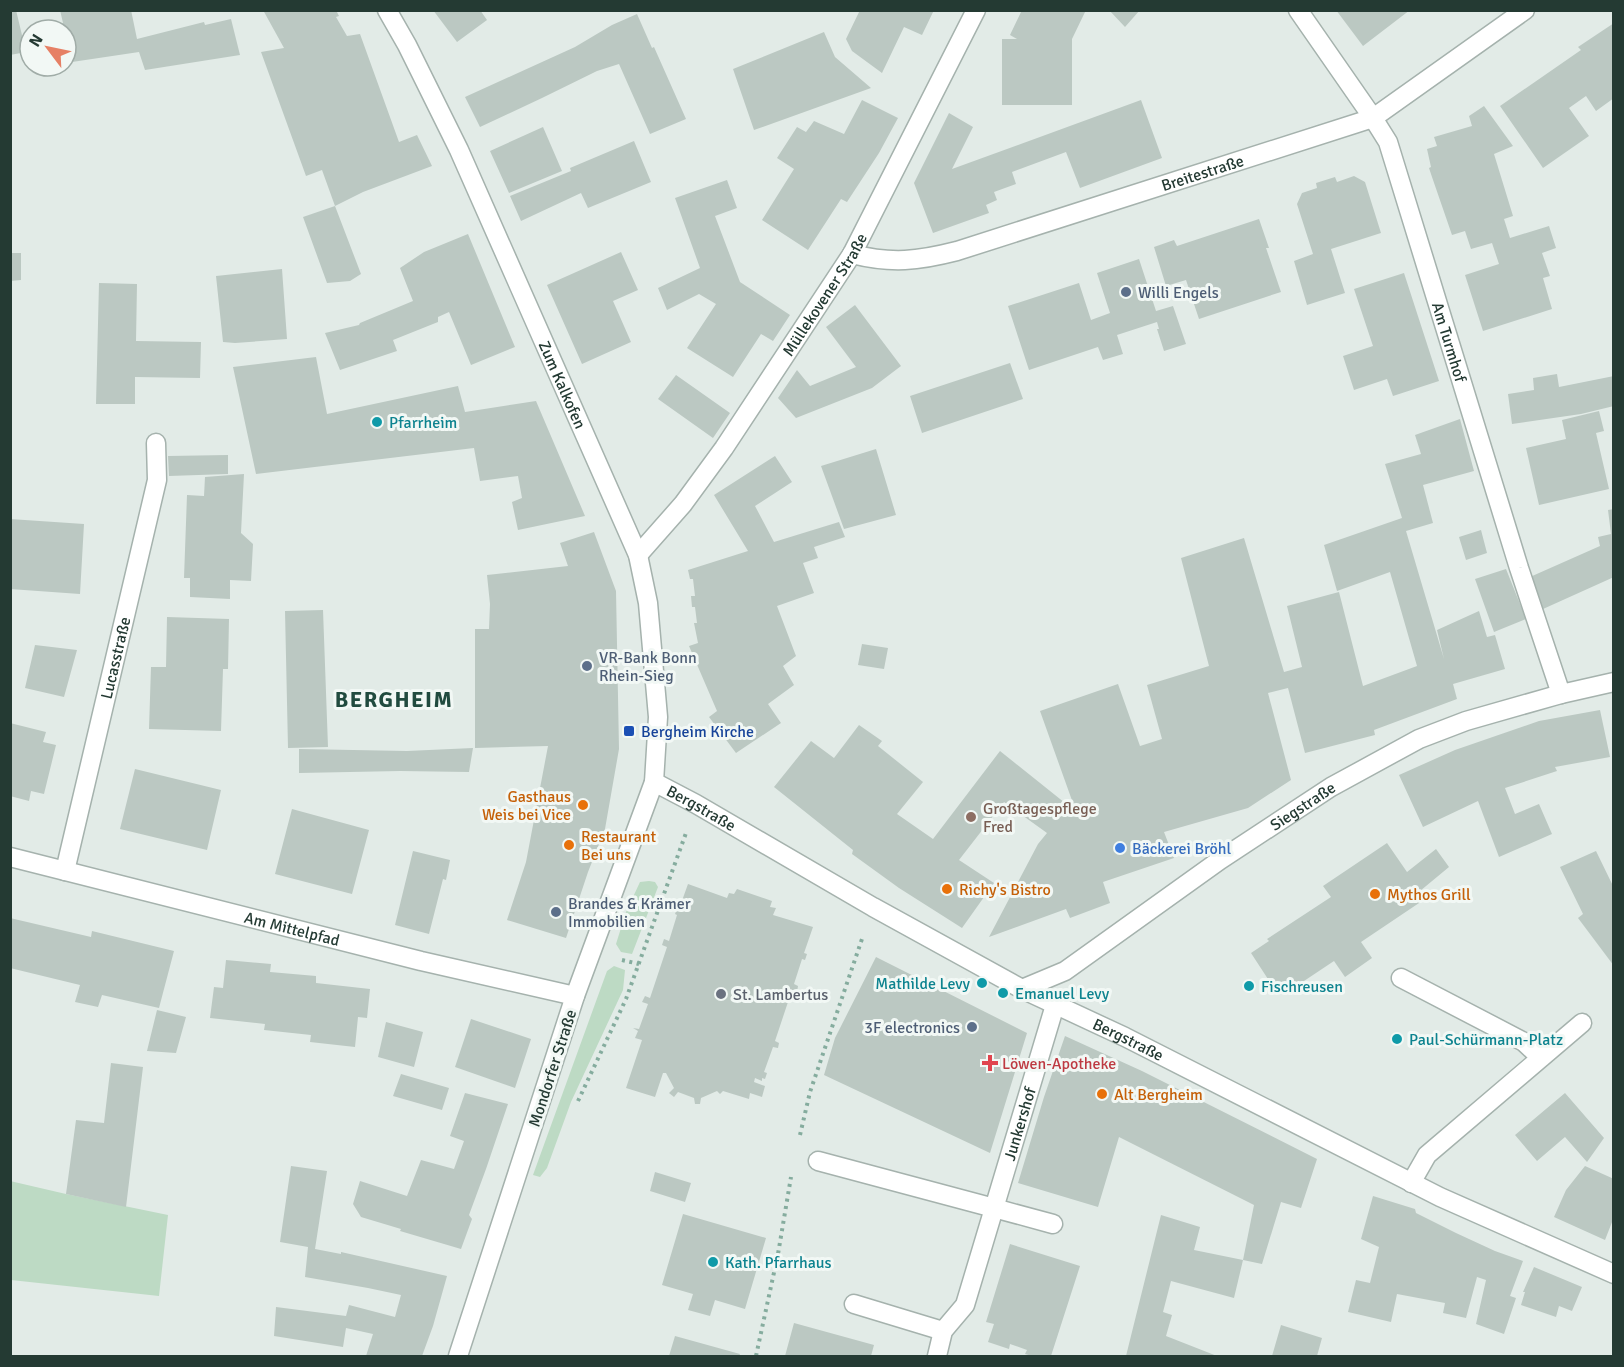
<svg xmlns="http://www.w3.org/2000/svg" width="1624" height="1367" viewBox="0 0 1624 1367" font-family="Signika,sans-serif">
	<rect width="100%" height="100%" fill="#e2ebe7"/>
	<path fill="#bddac4" d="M649,881l6,1 3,5 -26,67 -11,-2 -5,-8 10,-32 14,-30z
		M614,966l11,4 -2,20 -52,112 -24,66 -7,9 -7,-2 74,-204z
		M10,1181l56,13 102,21 -9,81 -148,-16z"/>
	<path fill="#bbc8c2" d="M10,10h6l10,42 -16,3z
		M60,10h71l6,29 67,-17 1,3 26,-6 9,36 -95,15 -6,-18 -67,10z
		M263,10h73l3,6 -3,1 11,19 13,-2 39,108 18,-7 15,31 -69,26 -28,14 -13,-36 -16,6 -45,-124 23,-4z
		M433,10h47l7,10 -30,22z
		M860,10h74l-12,25 -18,-8 -22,46 -30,-22 -6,-12z
		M1022,10h64l-14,29v66h-70v-66h15l-7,-4z
		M1109,10h31l-15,17z
		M1336,10h74l-47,36z
		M637,14l15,34 2,-1 32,72 -36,15 -31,-70 -22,7 -55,27 -62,29 -15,-30 110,-50 37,-22z
		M1614,23v75l-18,13 -10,-15 -17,12 20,28 -46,32 -43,-62 81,-56 -3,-3z
		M824,32l11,25 36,31 -117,42 -21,-61z
		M862,100l36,18 -19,35 -32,49 -6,-3 -33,51 -46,-30 32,-51 -17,-11 20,-31 9,5 8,-11 30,13z
		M1141,100l21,58 -82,30 -14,-36 -54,20 4,12 -22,8 3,8 -11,5 3,8 -56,20 -19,-50 35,-70 24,14 -21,42z
		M1484,106l29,40 -19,8 19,62 -9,3 6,19 39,-12 7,22 -14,5 8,23 -7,2 9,31 -69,22 -18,-56 34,-11 -7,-21 -21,6 -6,-18 -13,4 -20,-58 -3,-9 2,-1 -4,-18 10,-3 -3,-9 38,-11 -3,-10z
		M543,127l19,44 -53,22 -19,-42z
		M634,141l17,41 -63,26 -7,-15 -60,28 -11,-25 61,-25 -1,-3z
		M1354,176l11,6 16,51 -50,16 14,44 -38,12 -13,-44 19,-7 -16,-50 5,-11 15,-5 -1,-5 19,-6 2,5z
		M727,180l10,28 -22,8 25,66 50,33 -17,26 -12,-7 -28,43 -46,-29 29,-44 -17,-10 -32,16 -9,-22 42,-20 -25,-70z
		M335,206l26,68 -11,7 -23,2 -24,-66z
		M1259,219l10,29h-3l15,44 -82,27 -13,-39 -20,6 -12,-39 20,-7 3,6z
		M468,234l47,113 -44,18 -22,-53 -11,5v5l-45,18 4,11 -57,19 -15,-37 34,-8 1,-2 53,-22 -13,-33 24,-16z
		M621,252l17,38 -25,11 18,41 -49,22 -35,-79z
		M10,253h11v27l-11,1z
		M1139,259l17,52 17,-5 13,38 -22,7 -7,-22h2l-2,-7 -40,13 6,19 -20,6 -5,-13 -69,23 -21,-64 71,-23 12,37 19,-7 -13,-40z
		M282,269l5,70 -52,4 -12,-1 -7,-66z
		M1404,273l35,108 -46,15 -6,-17 -33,11 -11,-34 30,-10 -19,-57z
		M99,283l38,1 -1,57 65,1 -1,36 -65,-1v27h-39z
		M855,305l46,61 -29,22 -76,30 -18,-20 19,-28 13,16 46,-19 -30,-40z
		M316,357l11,57 131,-28 7,26 71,-11 49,115 -67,14 -6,-28 10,-4 -4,-22 -38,5 -6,-33 -218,26 -23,-107z
		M1010,363l13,36 -101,34 -12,-37z
		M1557,374l2,13 55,-11v30l-33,8 -69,10 -4,-30 26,-4 -1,-12z
		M676,375l54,38 -17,25 -55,-39z
		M1599,411l5,20 -8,2 13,56 -70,16 -13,-57 40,-9 -4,-19z
		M1460,419l14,52 -51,14 10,38 -27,8 38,128 -7,-29 42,-19 8,26 8,-2 10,34 -52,15 4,15 -83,31 1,5 -70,18 -17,-65 -20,5 23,87 -43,28 -84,24 10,26 -71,24 7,21 -40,15 -4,-9 -77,28 49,-93 9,-11 -43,-31 -45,58 35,23 -32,45 -63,-40 -47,-34 1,-4 -79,-63 37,-46 23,17 25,-33 23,16 -4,5 45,36 -26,32 36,25 67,-88 70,56 4,-1 -34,-95 78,-27 22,62 22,-7 -15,-54 62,-19 -28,-108 63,-20 40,134 18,-5 -15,-61 52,-14 24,94 54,-20 -27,-94 -53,19 -13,-46 78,-27 -17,-54 36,-10 -6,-19z
		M876,449l20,66 -52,14 -23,-63z
		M228,455v19l-59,2 -1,-20z
		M775,456l17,26 -37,24 19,36 65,-20 6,15 -31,10 4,11 -15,5 11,30 -37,13 19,50 -13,10 11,19 -26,19 13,19 -45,30 -27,-36 8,-6 -28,-65 9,-3 -4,-20h3l-2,-16h-3l-1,-11h4l-2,-17h-3l-2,-9 60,-19 -34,-56z
		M244,474l-3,59 12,11 -2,37 -21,-1v19l-40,-2v-19h-6l3,-83 17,1 1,-19z
		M1614,509v68l-71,32 -13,-32 70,-31 -2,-9 13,-3 -3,-24z
		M10,519l74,5 -4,70 -70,-5z
		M1481,530l6,23 -21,7 -7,-23z
		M594,532l22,59 3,158 -14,80 -17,43 -22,66 -59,-18 19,-58 22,-116 -73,2v-119h14l1,-25 -3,-29 81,-9 -8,-23z
		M1506,569l20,50 -32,13 -19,-53z
		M323,610l5,137 -40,1 -3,-137z
		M167,617l62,2 -1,50h-5l-2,62 -72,-2 2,-62h15z
		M862,644l26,4 -4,21 -26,-4z
		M35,645l42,5 -13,47 -39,-9z
		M1600,710l10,47 -55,10 2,4 -52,17 10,26 24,-10 13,30 -53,23 -21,-56 -55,26 -24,-52 56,-25 84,-29z
		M10,723l36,9 -3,10 13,3 -12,49 -13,-3 -2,10 -19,-5z
		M473,748l-4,24 -69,-1 -101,2v-24l108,2z
		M135,769l86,21 -14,60 -87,-21z
		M292,809l77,21 -17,64 -77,-20z
		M1387,843l20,29 29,-23 13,18 -29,24 5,8 -64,43 11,16 -27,19 -11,-16 -36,24 -3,-4 -18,12 -26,-40 18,-12 -2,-2 64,-42 -8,-11z
		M413,851l37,9 -4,20 -3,-1 -14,55 -34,-9z
		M1596,851l18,37v78l-36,-48 5,-4 -23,-47z
		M688,884l39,14 2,-5 5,1 3,-5 35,12 -2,6 6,1 -3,7 40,12 -9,26 3,1 -2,6 -3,-1 -8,25 4,2 -1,6 -5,-2 -17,51 4,2 -1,5 -5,-1 -9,25 3,1 -2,6 -3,-1v3l-7,-3 -1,4 11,4 -3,11 -12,-4 -1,6 -26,-8 -3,3 -3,-3 -16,7 -1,6h-5l-1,-6 -16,-6 -4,5 -5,-4 5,-5 -8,-15h-3l-8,24 -29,-9 16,-48 -7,-2 3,-7 -5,-3 6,1 9,-25 -6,-2 3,-6 5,2 17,-51 -5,-2 2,-6 5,2 8,-26 -2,-1 2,-5h2z
		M10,918l81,19 1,-6 82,20 -15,57 -57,-13 -4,12 -23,-5 5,-17 -70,-17z
		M876,957l151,76 -37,120 -166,-78 11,-37z
		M226,960l45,4 -1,8 46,4v7l54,6 -3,29 -9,-1 -3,30 -45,-5 1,-7 -47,-5 1,-6 -55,-6 4,-31 9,1z
		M157,1010l29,7 -10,36 -29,-2z
		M471,1019l60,20 -16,49 -60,-21z
		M386,1022l37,10 -9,35 -36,-10z
		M1065,1036l77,35 175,88 -16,49 -20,-6 -19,62 -19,-4 -9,38 -63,-17 -8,31 9,3 -6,21 51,20h-91l35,-141 39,12 -6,23 49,10 11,-55 -135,-68 -21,70 -80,-24 26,-86z
		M111,1063l32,4 -17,140 -60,-13 10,-74 28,3z
		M401,1074l48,14 -7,22 -49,-14z
		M465,1093l43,11 -22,65 -17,46 3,4 -11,30 -61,-18 1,-2 -40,-12 -8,-13 7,-23 47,15 14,-36 33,9 10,-28 -14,-5z
		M1565,1093l39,45 -17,24 -22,-25 -28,24 -22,-26z
		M291,1166l36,5 -12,78 26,5v-2l106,24 -14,50 -11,30h-56l7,-22 -27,-6 -3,19 -69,-11 2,-29 70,9 3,-11 46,12 6,-22 -33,-7 -63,-11 3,-30 -28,-5z
		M1585,1166l29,13v38l-9,23 -51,-23 12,-27z
		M655,1172l36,11 -6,19 -35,-11z
		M1373,1196l42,13 1,4 40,20 39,18 28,10 -13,35 6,2 -12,36 -28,-10 10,-44 -9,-3 -11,41 -23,-5 2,-10 -48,-9 -6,28 -43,-10 8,-32 14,3 9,-36 -18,-8z
		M683,1214l83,24 -21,71 -30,-9 -5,16 -22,-6 5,-16 -31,-9z
		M1010,1244l70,22 -29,90h-19l-7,-2 2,-4 -17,-6 -1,5 -21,-7 6,-18 -8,-2z
		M1534,1267l48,20 -10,24 -13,-5 -3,11 -35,-12 4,-13h-2z
		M794,1323l80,22 -3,11h-86z
		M1281,1325l41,13 -5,18h-45z
		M675,1336l65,18 -1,2h-70z"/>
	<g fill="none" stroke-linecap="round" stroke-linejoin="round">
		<defs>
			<path id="service" d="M1401,978l123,64 17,16
				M818,1161l176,47
				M1411,1183l16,-28 155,-132
				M854,1304l89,27"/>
			<g id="minor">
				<path id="s1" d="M1298,10l75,108 15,24 131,426 42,126"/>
				<path id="s2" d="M852,254c40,10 66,7 105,-3l416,-133 152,-108"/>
				<path id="s3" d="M638,555l45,-51 41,-56 128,-194 124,-244"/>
				<path id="s4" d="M654,782l42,22 177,103 149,82 103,48 315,160 174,77"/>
				<path id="s5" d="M10,857l411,104 154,35"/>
				<path id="s6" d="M65,871l92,-391 -1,-37"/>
				<path id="s7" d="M1022,989l43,-18 155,-111 111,-73 88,-48 47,-18 95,-27 53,-12"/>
				<path d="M994,1208l59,16"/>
				<path id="s8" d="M937,1356l6,-25 22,-26 90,-300"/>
			</g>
			<g id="tertiary">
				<path id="s9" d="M387,10l20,35 52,105 179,405 10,48 10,114 -4,65 -79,214 -117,360"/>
			</g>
		</defs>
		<use href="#service" stroke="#a5b2ad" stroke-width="21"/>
		<use href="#minor" stroke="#a5b2ad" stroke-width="21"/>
		<use href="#tertiary" stroke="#a5b2ad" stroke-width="21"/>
		<path stroke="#85ac9e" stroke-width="4" stroke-dasharray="3 4.5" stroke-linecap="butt" d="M622,960l17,4
			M578,1101l48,-102 60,-166
			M800,1135l10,-43 53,-156
			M756,1356l22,-102 13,-77"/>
		<use href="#service" stroke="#fff" stroke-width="18"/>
		<use href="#minor" stroke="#fff" stroke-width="18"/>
		<use href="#tertiary" stroke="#fff" stroke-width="18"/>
	</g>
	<g fill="#5c6f8a" stroke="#f2f8f5" stroke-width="2">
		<circle cx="1126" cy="292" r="6"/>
		<circle cx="587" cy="666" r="6"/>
		<circle cx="556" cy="912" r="6"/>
		<circle cx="972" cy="1027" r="6"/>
	</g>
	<g fill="#0f9aa8" stroke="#f2f8f5" stroke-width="2">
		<circle cx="377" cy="422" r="6"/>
		<circle cx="982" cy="983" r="6"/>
		<circle cx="1249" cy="986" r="6"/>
		<circle cx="1003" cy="993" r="6"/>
		<circle cx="1397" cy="1039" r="6"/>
		<circle cx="713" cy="1262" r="6"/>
	</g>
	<rect fill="#1a4fb4" stroke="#f2f8f5" stroke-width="2" x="623" y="725" width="12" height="12" rx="3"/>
	<g fill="#e8710a" stroke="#f2f8f5" stroke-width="2">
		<circle cx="583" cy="805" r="6"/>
		<circle cx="569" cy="845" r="6"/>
		<circle cx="947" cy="889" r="6"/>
		<circle cx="1375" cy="894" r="6"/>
		<circle cx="1102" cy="1094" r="6"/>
	</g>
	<circle fill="#8d6e63" stroke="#f2f8f5" stroke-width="2" cx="971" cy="817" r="6"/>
	<circle fill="#3f7fe0" stroke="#f2f8f5" stroke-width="2" cx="1120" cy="848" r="6"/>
	<circle fill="#6b7280" stroke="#f2f8f5" stroke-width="2" cx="721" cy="994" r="6"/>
	<path fill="#e0444e" stroke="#f2f8f5" stroke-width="2" d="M987 1054h6v6h6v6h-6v6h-6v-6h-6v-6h6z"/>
	<g text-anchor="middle" stroke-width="6" stroke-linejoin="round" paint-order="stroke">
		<g font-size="16" fill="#243a33" stroke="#f2f8f5">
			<text dy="6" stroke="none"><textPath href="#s2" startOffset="364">Breitestraße</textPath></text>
			<text dy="6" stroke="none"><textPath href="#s3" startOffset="321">Müllekovener Straße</textPath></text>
			<text dy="6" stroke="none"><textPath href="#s1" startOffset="369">Am Turmhof</textPath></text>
			<text dy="6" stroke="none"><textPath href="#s9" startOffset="414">Zum Kalkofen</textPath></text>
			<text dy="6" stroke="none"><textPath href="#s6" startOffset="219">Lucasstraße</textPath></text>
			<text dy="6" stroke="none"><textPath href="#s7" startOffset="336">Siegstraße</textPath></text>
			<text dy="6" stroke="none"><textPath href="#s4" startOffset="54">Bergstraße</textPath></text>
			<text dy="6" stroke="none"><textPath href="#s5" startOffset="291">Am Mittelpfad</textPath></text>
			<text dy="6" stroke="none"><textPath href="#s4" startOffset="540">Bergstraße</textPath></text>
			<text transform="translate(552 1068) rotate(-72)" y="6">Mondorfer Straße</text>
			<text dy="6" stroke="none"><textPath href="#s8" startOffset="249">Junkershof</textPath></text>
		</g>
		<g font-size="16" fill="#4e5e75" stroke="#f2f8f5" text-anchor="start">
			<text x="1138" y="298">Willi Engels</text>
			<text x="599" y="663">VR-Bank Bonn<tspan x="599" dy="18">Rhein-Sieg</tspan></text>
			<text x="568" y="909">Brandes &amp; Krämer<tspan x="568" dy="18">Immobilien</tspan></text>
			<text x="960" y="1033" text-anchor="end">3F electronics</text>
		</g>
		<g font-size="16" fill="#0d838f" stroke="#f2f8f5" text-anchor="start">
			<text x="389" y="428">Pfarrheim</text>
			<text x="970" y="989" text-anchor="end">Mathilde Levy</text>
			<text x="1261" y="992">Fischreusen</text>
			<text x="1015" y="999">Emanuel Levy</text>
			<text x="1409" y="1045">Paul-Schürmann-Platz</text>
			<text x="725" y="1268">Kath. Pfarrhaus</text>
		</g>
		<g font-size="16" fill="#164399" stroke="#f2f8f5" text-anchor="start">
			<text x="641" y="737">Bergheim Kirche</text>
		</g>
		<g font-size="16" fill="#c56008" stroke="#f2f8f5" text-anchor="start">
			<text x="571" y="802" text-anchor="end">Gasthaus<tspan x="571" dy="18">Weis bei Vice</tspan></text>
			<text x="581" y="842">Restaurant<tspan x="581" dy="18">Bei uns</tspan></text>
			<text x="959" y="895">Richy's Bistro</text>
			<text x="1387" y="900">Mythos Grill</text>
			<text x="1114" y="1100">Alt Bergheim</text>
		</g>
		<g font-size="16" fill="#785e54" stroke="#f2f8f5" text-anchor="start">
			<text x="983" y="814">Großtagespflege<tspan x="983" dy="18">Fred</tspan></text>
		</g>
		<g font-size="16" fill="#366cbe" stroke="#f2f8f5" text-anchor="start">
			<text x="1132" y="854">Bäckerei Bröhl</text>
		</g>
		<g font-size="16" fill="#5b616d" stroke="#f2f8f5" text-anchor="start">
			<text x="733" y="1000">St. Lambertus</text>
		</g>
		<g font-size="16" fill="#be3a42" stroke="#f2f8f5" text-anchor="start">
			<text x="1002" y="1069">Löwen-Apotheke</text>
		</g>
		<g font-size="22" font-weight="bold" letter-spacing="1.5" fill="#214b3f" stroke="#f2f8f5">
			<text x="394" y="707">BERGHEIM</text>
		</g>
	</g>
	<rect width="1624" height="1367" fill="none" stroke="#243a33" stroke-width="24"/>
	<g transform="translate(48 48) rotate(302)"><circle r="28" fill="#f2f8f5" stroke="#a0aca7" stroke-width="1.5"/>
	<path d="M0-4.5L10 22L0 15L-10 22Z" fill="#e68065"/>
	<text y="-9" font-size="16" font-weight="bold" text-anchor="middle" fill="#243a33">N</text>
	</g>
</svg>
